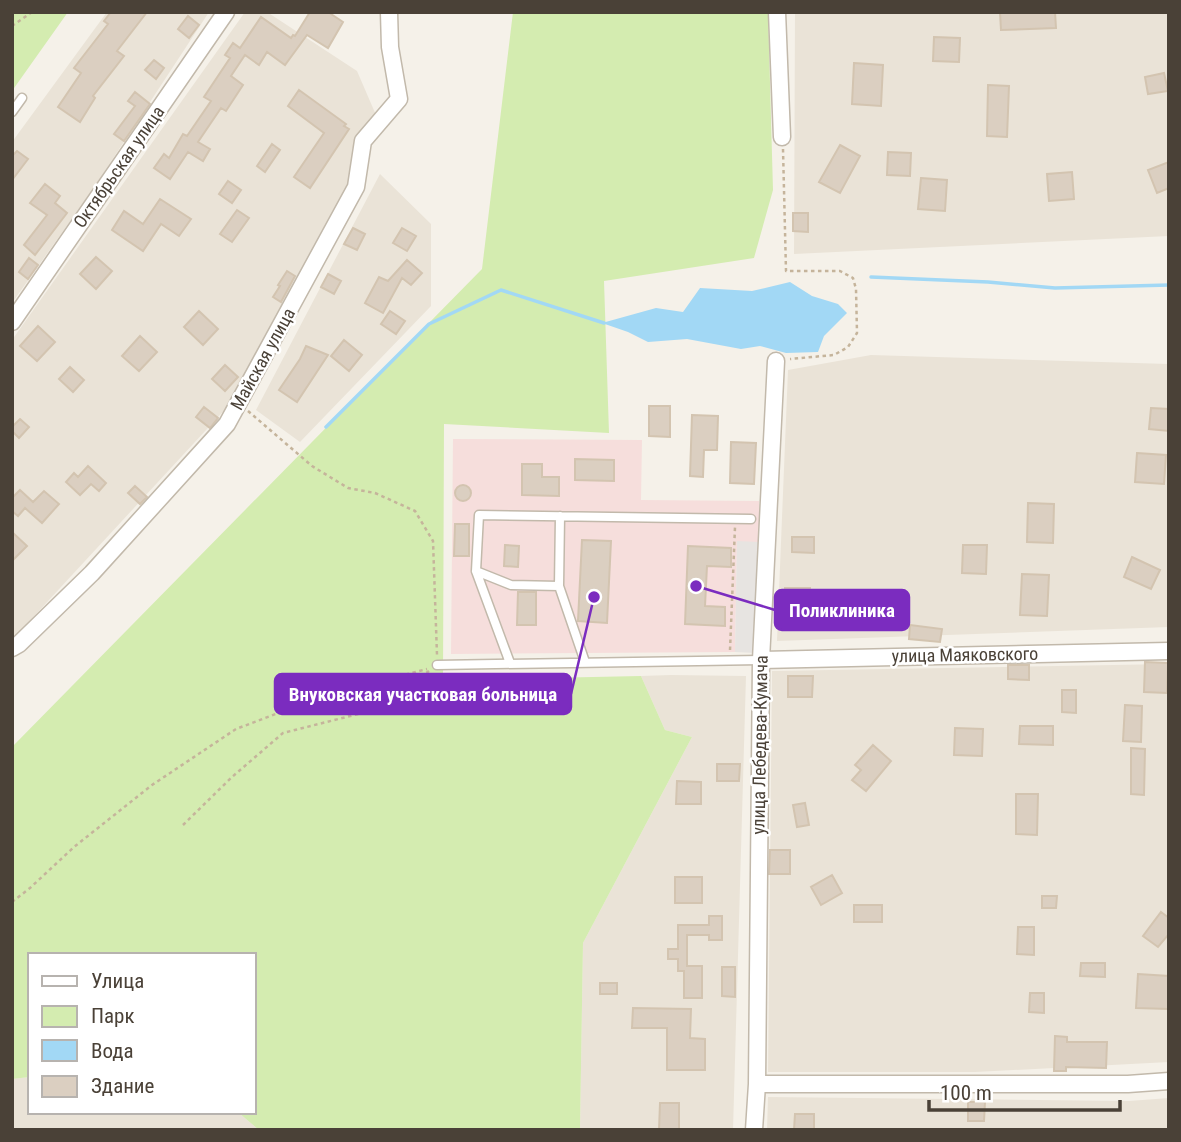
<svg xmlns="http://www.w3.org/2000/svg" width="1181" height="1142" viewBox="0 0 1181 1142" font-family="'Roboto Condensed',sans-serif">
	<rect width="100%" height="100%" fill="#f5f1e9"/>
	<path fill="#eae3d7" d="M107,12h102l-116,177 -81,114v-161z
		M245,12h22l90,59 19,44 -24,34 -1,41 -120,213 -219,237v-300z
		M795,12h374v224l-375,18z
		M380,174l51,50v82l-131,136 -44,-32z
		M871,355l298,9v263l-392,14 11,-271z
		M1169,664v398l-194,10h-207l4,-401z
		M671,675l75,1 -13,454h-153l3,-187 109,-206 -27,-7 -24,-54z
		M30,1077v35h205l4,1 20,17h-247v-51z
		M768,1097l361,4 40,-3v32h-402z"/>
	<path fill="#f6dedc" d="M453,439l189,1 -1,60 118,1v41h-22l-2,110 -284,2z"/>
	<path fill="#d4ecb0" d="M12,12h56l-56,79z
		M513,12h255l5,178 -19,68 -150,23 5,152 -165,-9 -1,256 198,-4 24,54 27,7 -109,206 -3,187h-321l-20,-17 -4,-1h19v-157h-224v122l-18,2v-332l470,-478z"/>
	<path fill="#e7e4e1" d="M737,541l22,1 -3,111 -21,-1z"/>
	<path fill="#a2d8f5" d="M790,282l22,14 26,8 9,9 -23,23 -6,16 -32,1 -26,-7 -19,3 -54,-10 -39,3 -20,-10 -26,-9 54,-15 27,4 17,-24 52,3z"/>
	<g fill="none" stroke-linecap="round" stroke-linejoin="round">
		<path stroke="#a2d8f5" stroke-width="3.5" d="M871,277l117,5 67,6 114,-3
			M326,427l103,-103 72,-34 103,33"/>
	</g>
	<path fill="#dbcfc1" stroke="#d3c4b0" stroke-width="2" d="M111,12h36l-30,39 7,5 -31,40 2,2 -15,24 -22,-15 23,-34 -7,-5 34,-44 -4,-3z
		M310,12h18l15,10 -15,26 -21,-13 -22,30 -18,-13 -8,13 -14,-10 -14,21 12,9 -17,26 -5,-3 -23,34 12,7 -7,12 -15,-9 -18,27 -16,-11 10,-14 5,4 14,-24 4,2 24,-35 -7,-4 26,-39 -5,-3 8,-12 7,5 21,-31 30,21 2,-3 2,1z
		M1000,12h55l1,16 -55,2z
		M188,16l11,9 -10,13 -11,-9z
		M934,37l26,1 -1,24 -26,-1z
		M154,60l10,8 -8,11 -11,-9z
		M854,63l29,2 -2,41 -29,-2z
		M1164,73l4,18 -20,3 -3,-17z
		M988,85l21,1 -2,51 -20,-1z
		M299,90l47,34 -2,2 5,3 -39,59 -16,-11 30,-44 -36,-27z
		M135,92l15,12 -26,37 -10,-7 21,-28 -7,-5z
		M272,144l8,6 -15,22 -8,-6z
		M840,145l20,11 -20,37 -21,-11z
		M17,151l11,8 -16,21v-24z
		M888,152l23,1 -1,23 -23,-1z
		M1169,162v26l-12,5 -9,-23z
		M1072,172l2,27 -25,2 -2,-27z
		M921,178l26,2 -2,31 -27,-2z
		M228,181l13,9 -9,13 -13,-9z
		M45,184l15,12 -5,7 12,10 -32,42 -11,-10 23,-30 -17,-12z
		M160,199l31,20 -12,17 -18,-12 -18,27 -31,-21 12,-19 19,13z
		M237,210l12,8 -17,24 -12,-8z
		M793,213h15v19l-15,-1z
		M353,228l12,6 -8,16 -13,-6z
		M402,228l14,8 -9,15 -14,-8z
		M96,257l16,14 -16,18 -16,-15z
		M29,258l9,7 -10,14 -9,-7z
		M407,260l15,13 -11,12 -9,-7 -19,35 -18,-10 14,-26 9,4z
		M287,271l8,5 -14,26 -8,-5 7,-11 -2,-1z
		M328,274l13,7 -7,13 -13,-7z
		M199,311l19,18 -15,16 -19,-18z
		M390,311l15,10 -9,13 -15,-10z
		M38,326l17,16 -18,19 -17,-15z
		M140,336l17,16 -18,19 -17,-15z
		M344,340l18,15 -13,16 -18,-15z
		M306,346l22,9 -31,47 -18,-12 21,-31z
		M225,365l13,12 -13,14 -13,-12z
		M70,367l14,13 -11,12 -14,-13z
		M649,406h21v31l-21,-1z
		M204,407l14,11 -8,10 -14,-11z
		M1151,408l18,1v22l-20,-2z
		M692,415l26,1 -1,34h-13l-1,27 -13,-1z
		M20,419l9,8 -10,11 -7,-7v-4z
		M731,442l25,1 -2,41 -24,-1z
		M1137,453l29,2 -2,29 -29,-2z
		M575,459l39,1v21l-39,-1z
		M522,464h20v13h17v19l-37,-1z
		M88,466l18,17 -7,8 -8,-7 -11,11 -14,-13 8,-9 4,4z
		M455 493a8 8 0 1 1 16 0a8 8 0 1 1-16 0Z
		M135,486l12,11 -7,7 -12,-11z
		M20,490l13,12 11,-11 15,13 -17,19 -17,-15 -7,8 -6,-5v-13z
		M1028,503l26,1 -1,39 -26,-1z
		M455,524h14v32h-15z
		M12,532l15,14 -15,15z
		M792,537h22v16l-22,-1z
		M582,540l29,1 -4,82 -29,-2z
		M505,545l14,1 -1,21 -14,-1z
		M963,545h24l-1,29 -24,-1z
		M688,546l43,2v19l-24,-1 -2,40 20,1v19l-40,-2z
		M1132,557l28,13 -9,19 -27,-12z
		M1022,574l27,1 -2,41 -27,-1z
		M785,588h25l-1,24 -24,-1z
		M518,592h18v33h-19z
		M910,625l32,4 -2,13 -31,-3z
		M1145,662l23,1 -1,30 -23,-1z
		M1008,665h21v15l-21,-1z
		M788,676h25l-1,21h-24z
		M1062,690h14v23l-14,-1z
		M1125,705l17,1 -1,36 -18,-1z
		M1020,726h33v19l-34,-1z
		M955,728l28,1 -1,27 -28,-1z
		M873,745l18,16 -25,30 -14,-11 9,-10 -6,-5z
		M1131,748l14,1 -1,46 -13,-1z
		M717,764h23l-1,17h-22z
		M677,781l24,1v22h-25z
		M1016,794h22l-1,41 -21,-1z
		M805,803l4,22 -12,2 -4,-22z
		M770,850h20v24h-21z
		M832,875l10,18 -21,12 -10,-18z
		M675,877h27v26h-27z
		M1042,896h15l-1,12h-14z
		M854,905h28v17h-28z
		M1161,912l8,6v16l-11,13 -15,-11z
		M709,916h13v24h-13v-5h-22v31h15v32h-18v-27h-6v-12h-10v-10h10v-24h31z
		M1018,927h16v28l-17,-1z
		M1081,963h24v14l-25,-1z
		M722,967h13v30l-13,-1z
		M1138,974l31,2v33l-33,-1z
		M600,983h17v11h-17z
		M1030,993h14v20l-15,-1z
		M633,1008l58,1 -1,29 15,1v31h-38v-42h-35z
		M1055,1036l12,1v5h40l-1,26 -40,-1v4h-12z
		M968,1102h17l-1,19h-16z
		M660,1103h19v27h-20z
		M795,1114h19v16h-20z"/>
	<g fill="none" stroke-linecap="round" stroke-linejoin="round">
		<defs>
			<path id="service" d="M12,112l10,-14
				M560,516l-1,70 26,76
				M476,571l35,14 48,1
				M510,663l-34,-92 3,-56 272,4
				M437,665l324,-5"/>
			<path id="minor" d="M777,12l5,125
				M12,322l214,-310
				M12,648l7,-4 73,-71 135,-149 129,-237 7,-46 36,-42 -9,-52 -1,-35
				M761,660l408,-9
				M757,1084h371l41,-3
				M754,1130l3,-46 4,-424 15,-299"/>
		</defs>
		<use href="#service" stroke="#c2b9ab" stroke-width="11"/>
		<use href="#minor" stroke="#c2b9ab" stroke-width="19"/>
		<path stroke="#c5b49b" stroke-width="2.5" stroke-dasharray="3.5 3.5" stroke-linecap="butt" d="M12,26l20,-14
			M783,149l3,122h54l13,7 3,11 1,44 -9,14 -14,8 -44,4
			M248,411l64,55 36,22 27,5 40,18 18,30 4,114
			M730,650l5,-123
			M183,825l49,-48 51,-44 91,-23 55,-39
			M12,902l18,-14 44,-41 78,-62 84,-56 53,-20 44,-11 51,-18 43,-11"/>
		<use href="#service" stroke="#fff" stroke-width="8"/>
		<use href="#minor" stroke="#fff" stroke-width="16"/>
	</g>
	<g text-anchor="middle" stroke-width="5" stroke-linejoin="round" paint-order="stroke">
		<g font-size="18" fill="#4a4137" stroke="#fff">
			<text transform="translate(119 167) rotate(-55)" y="6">Октябрьская улица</text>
			<text transform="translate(263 359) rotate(-61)" y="6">Майская улица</text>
			<text transform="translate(965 655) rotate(-1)" y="6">улица Маяковского</text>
			<text transform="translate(760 745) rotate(-89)" y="6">улица Лебедева-Кумача</text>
		</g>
	</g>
	<path fill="none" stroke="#7b2cbf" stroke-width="2.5" d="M696 586L775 610M594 597L571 694"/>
	<g fill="#7b2cbf" stroke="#fff" stroke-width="2.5">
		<circle cx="696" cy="586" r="7"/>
		<circle cx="594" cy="597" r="7"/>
	</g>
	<g fill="#7b2cbf" stroke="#7b2cbf" stroke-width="2.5">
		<rect x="775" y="590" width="134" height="40" rx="7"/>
		<rect x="275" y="674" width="296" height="40" rx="7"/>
	</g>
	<g font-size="19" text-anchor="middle" font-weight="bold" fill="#fff">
		<text x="842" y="617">Поликлиника</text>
		<text x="423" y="701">Внуковская участковая больница</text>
	</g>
	<rect width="1181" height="1142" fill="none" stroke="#4a4137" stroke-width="28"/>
	<rect x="28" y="953" width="228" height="161" fill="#ffffff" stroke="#b7b3af" stroke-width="2"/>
	<rect x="42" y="976" width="35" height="10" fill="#ffffff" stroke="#b7b3af" stroke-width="2"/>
	<text x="91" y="988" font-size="21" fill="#4a4137">Улица</text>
	<rect x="42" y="1006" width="35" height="21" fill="#d4ecb0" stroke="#b7b3af" stroke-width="2"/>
	<text x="91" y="1023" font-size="21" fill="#4a4137">Парк</text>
	<rect x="42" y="1040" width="35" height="21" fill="#a2d8f5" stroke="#b7b3af" stroke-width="2"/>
	<text x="91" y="1058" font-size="21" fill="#4a4137">Вода</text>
	<rect x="42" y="1076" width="35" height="21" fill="#dbcfc1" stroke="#b7b3af" stroke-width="2"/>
	<text x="91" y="1093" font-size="21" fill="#4a4137">Здание</text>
	<path d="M929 1100v10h191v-10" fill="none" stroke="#4a4137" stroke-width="3.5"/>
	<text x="940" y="1100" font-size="21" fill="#4a4137" stroke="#ffffff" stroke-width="5" paint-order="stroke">100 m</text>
</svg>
